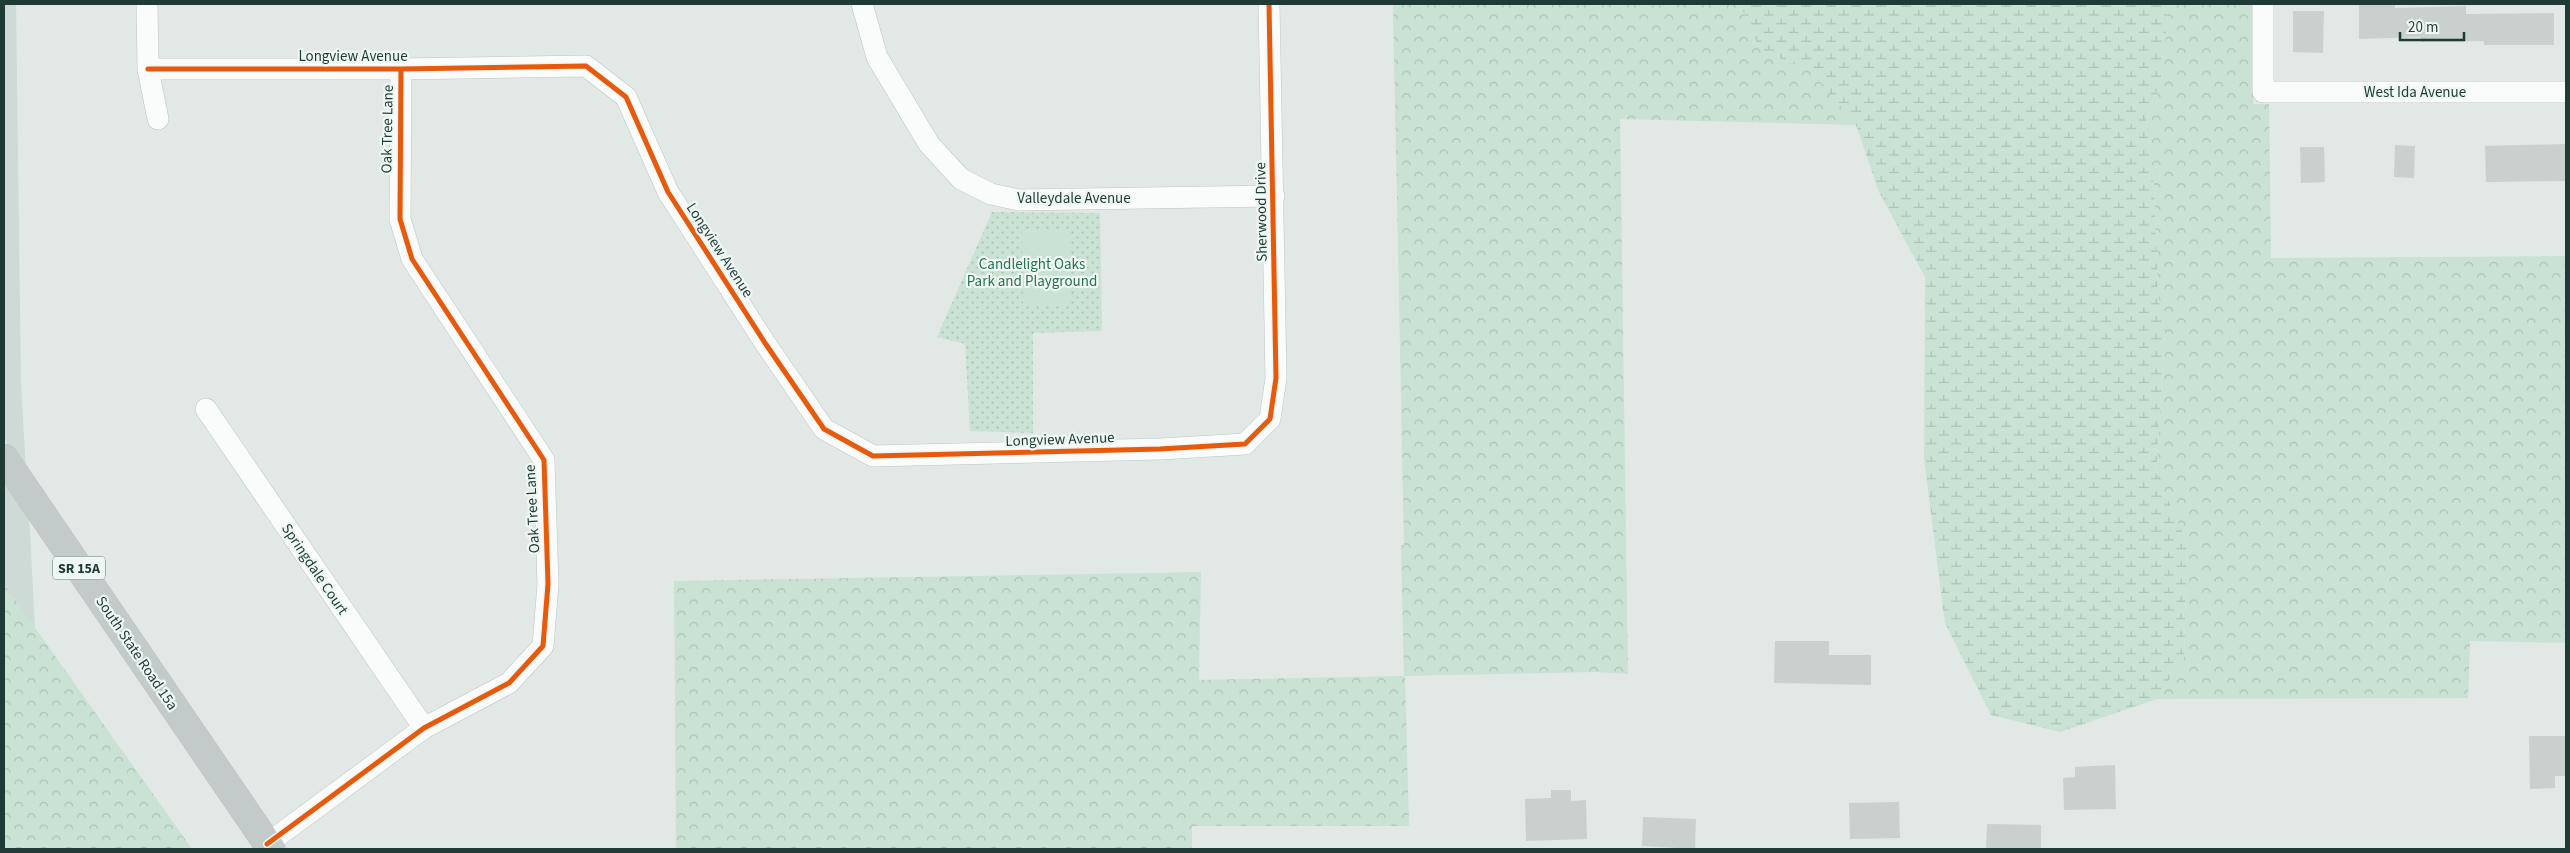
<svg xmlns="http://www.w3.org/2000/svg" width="2570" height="853" viewBox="0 0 2570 853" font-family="'Source Sans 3',sans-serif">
	<defs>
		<pattern id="grass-dots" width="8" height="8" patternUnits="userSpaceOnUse" patternTransform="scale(1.25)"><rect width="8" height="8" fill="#c9e2d3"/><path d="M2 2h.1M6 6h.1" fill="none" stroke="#acc3b6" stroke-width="1.8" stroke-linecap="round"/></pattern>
		<pattern id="forest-crowns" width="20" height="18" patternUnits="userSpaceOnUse" patternTransform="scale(1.25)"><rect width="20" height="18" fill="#c9e2d3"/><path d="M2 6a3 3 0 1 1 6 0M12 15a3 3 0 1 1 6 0" fill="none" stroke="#acc3b6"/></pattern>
		<pattern id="wetland-marsh" width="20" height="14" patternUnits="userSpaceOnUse" patternTransform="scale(1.25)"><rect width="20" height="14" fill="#c9e2d3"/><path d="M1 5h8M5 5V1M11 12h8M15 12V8" fill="none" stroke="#acc3b6"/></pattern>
	</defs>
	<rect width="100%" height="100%" fill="#e1e8e5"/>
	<path fill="#cedad6" d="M4,4h12l5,380 5,87 -22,-33z
		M4,478l25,36 6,115 -31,-45z"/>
	<path fill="url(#grass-dots)" d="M992,212l108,1 2,118 -69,2v100l-63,-2 -5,-87 -28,-7z"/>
	<path fill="url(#forest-crowns)" d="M1393,4h347l20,46 52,22 45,53 -237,-6 8,555 -33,-2 -190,4 4,150h-217v23h-516l-2,-268 527,-9 -2,108 205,-4 -3,-131h3z
		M2160,4h92l1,100h16l2,154 295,-2v387l-96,-2 -2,57 -311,1 27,-42 3,-114 -31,-70 9,-141 -7,-37 -4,-109 -8,-66 15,-40 7,-66z
		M4,584l188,265h-188z"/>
	<path fill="url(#wetland-marsh)" d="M1740,4h420l8,10 -7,66 -15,40 8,66 4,109 7,37 -9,141 31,70 -3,114 -27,42 -97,33 -69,-17 -46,-92 -21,-165 1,-181 -46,-85 -23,-67 -44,-53 -52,-22z"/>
	<path fill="#c9e2d3" d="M1070,229v75h-47l-1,-74z"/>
	<path fill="#cad0ce" d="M2359,4h36v4l71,-2v8l88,-1v32h-70v-4l-63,1v-5l-62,2z
		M2293,11h31l-1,42 -30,-1z
		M2566,144v37l-80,1 -1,-36z
		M2395,145l20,1 -1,32 -20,-1z
		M2300,147h24l1,35 -24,1z
		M1775,641h54v14h42v30l-97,-2z
		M2529,736h37v40h-11v12l-25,1z
		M2115,765l1,44 -52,1 -1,-32 12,-1v-10z
		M1551,790h20v11l15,-1 1,39 -61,2 -1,-42 26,-1z
		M1899,802l1,36 -50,1 -1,-36z
		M1643,817l53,2 -1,30 -53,-3z
		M1987,824l54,1v24h-55z"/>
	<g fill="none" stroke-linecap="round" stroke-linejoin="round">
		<defs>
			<path id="minor" d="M147,4l1,65 10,50
				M862,4l15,53 52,87 32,35 30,15 28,6 255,-4
				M2263,4v88h303
				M148,69h253l185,-3 40,31 42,95 97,151 59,86 49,27 287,-7 85,-5 25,-25 6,-41 -7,-374
				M206,409l218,319
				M267,844l157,-116 85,-45 34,-37 5,-62 -4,-124 -132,-201 -12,-40 1,-150"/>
			<path id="trunk" d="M4,458l267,391"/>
		</defs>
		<use href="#minor" stroke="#bec5c2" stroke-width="22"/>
		<use href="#trunk" stroke="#bbc5c2" stroke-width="29"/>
		<use href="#minor" stroke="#fafcfb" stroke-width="21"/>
		<use href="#trunk" stroke="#c2cbca" stroke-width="28"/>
		<defs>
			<path id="cycleway" d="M148,69h253l185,-3 40,31 42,95 97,151 59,86 49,27 287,-7 85,-5 25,-25 6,-41 -7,-374
				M267,844l157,-116 85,-45 34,-37 5,-62 -4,-124 -132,-201 -12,-40 1,-150"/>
		</defs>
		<use href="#cycleway" stroke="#eff7f4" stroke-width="8"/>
		<use href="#cycleway" stroke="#e8590c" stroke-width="5"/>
	</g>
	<g text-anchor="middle" stroke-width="4.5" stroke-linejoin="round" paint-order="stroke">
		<rect fill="#eff7f4" stroke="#5d736f" stroke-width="1" x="53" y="556.5" width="52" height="23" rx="4"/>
		<g font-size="14" font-weight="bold" fill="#1f3b36">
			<text x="79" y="573">SR 15A</text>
		</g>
		<g font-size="15" fill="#1f3b36" stroke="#eff7f4">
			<text x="353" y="61">Longview Avenue</text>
			<text x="2415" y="97">West Ida Avenue</text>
			<text transform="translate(387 129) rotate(-89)" y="5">Oak Tree Lane</text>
			<text x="1074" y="203">Valleydale Avenue</text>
			<text transform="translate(1261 212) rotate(-91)" y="5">Sherwood Drive</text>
			<text transform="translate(720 250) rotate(57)" y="5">Longview Avenue</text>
			<text transform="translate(1060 439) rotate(-2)" y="5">Longview Avenue</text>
			<text transform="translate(532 509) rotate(-93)" y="5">Oak Tree Lane</text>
			<text transform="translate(315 569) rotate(56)" y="5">Springdale Court</text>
			<text transform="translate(137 653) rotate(56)" y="5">South State Road 15a</text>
		</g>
		<g font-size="15" fill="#27744d" stroke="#eff7f4">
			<text x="1032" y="269">Candlelight Oaks<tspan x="1032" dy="17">Park and Playground</tspan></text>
		</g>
	</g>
	<rect width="2570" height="853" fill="none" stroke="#1f3b36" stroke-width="10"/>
	<path d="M2400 32v8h64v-8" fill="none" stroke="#1f3b36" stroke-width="2.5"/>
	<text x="2408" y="32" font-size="15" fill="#1f3b36" stroke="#eff7f4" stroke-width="4" paint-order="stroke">20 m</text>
</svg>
